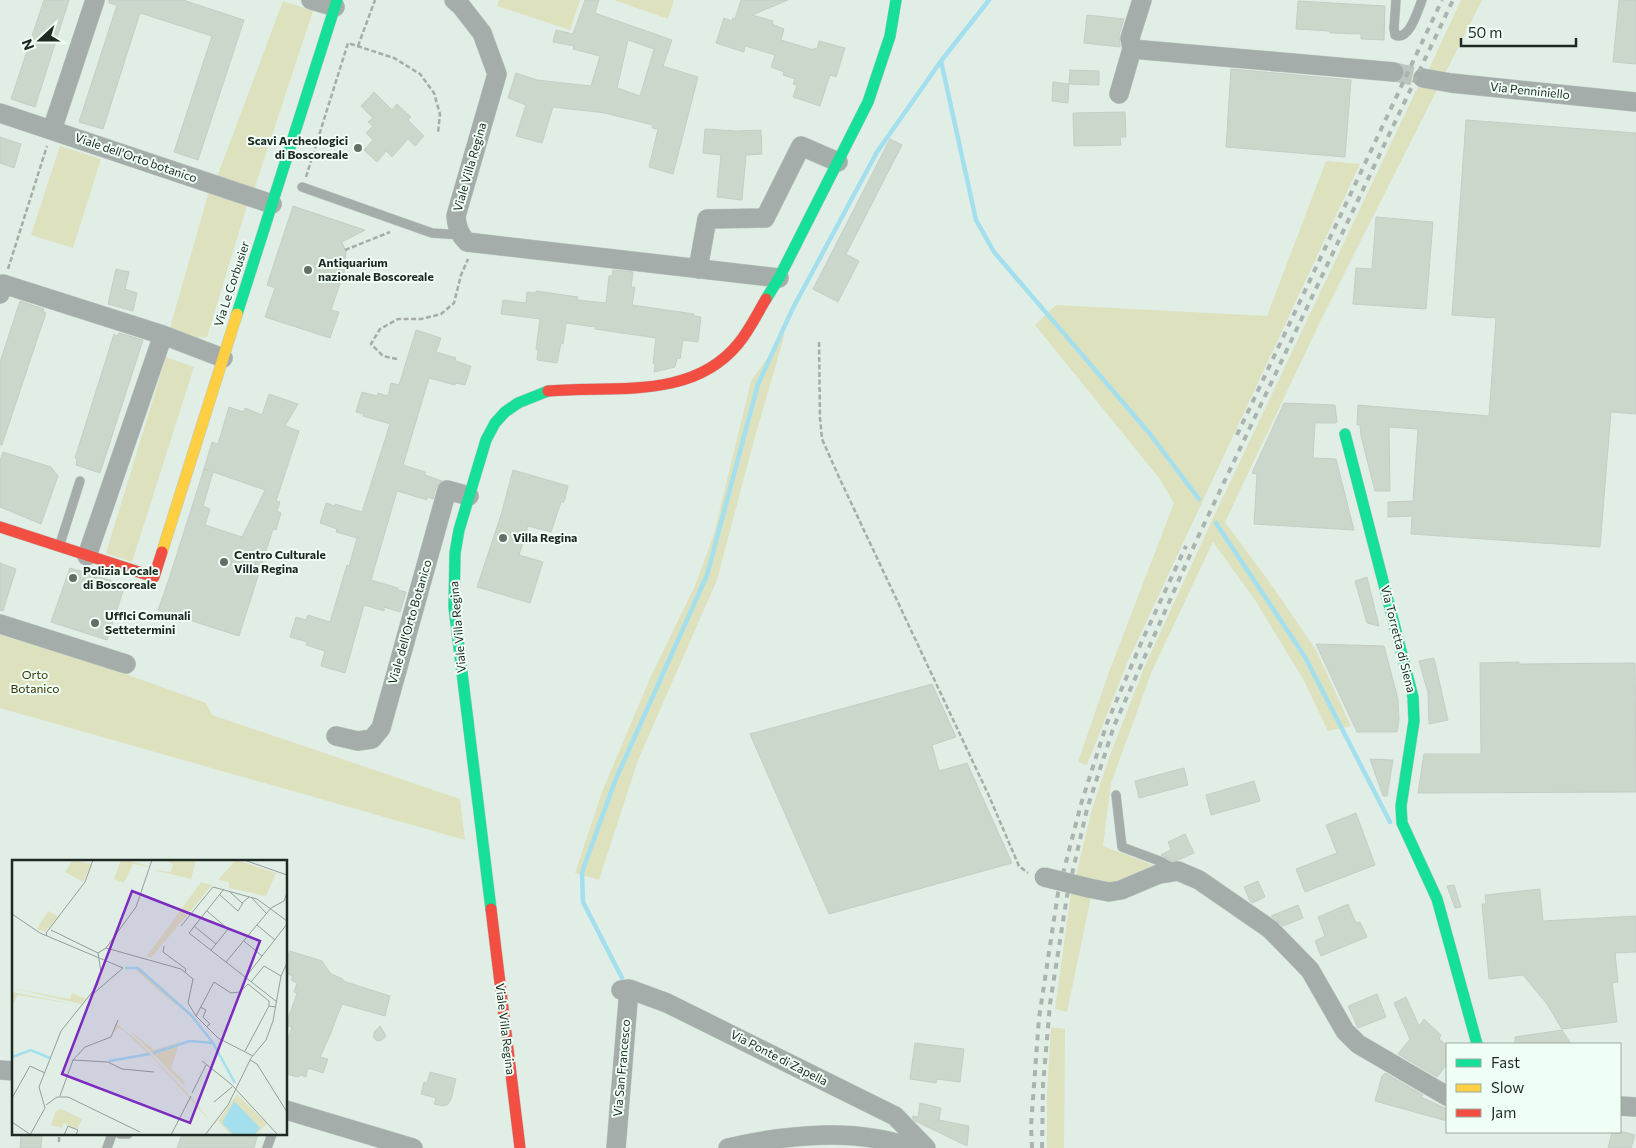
<svg xmlns="http://www.w3.org/2000/svg" width="1636" height="1148" viewBox="0 0 1636 1148" font-family="Commissioner,sans-serif">
	<rect width="100%" height="100%" fill="#e0eee6"/>
	<path fill="#dee1bd" d="M499,0h81l-10,30 -73,-24z
		M614,0h60l-6,19z
		M1461,0h21l-162,322 -95,200 45,61 46,67 35,76 -23,5 -25,-52 -48,-79 -42,-58 -61,129 -41,112 -8,63 55,21 -39,16 -10,-1 -33,-7 16,-66 17,-51 35,-90 70,-152 211,-444 3,-1z
		M283,1l30,10 -59,179 -37,-13z
		M60,146l41,13 -28,89 -42,-13z
		M1326,161l34,3 -232,497 -41,104 -9,-3 31,-90 65,-169 -15,-25 -124,-153 21,-20 211,11z
		M210,188l39,11 -42,138 -15,1 -23,-7z
		M785,333l-32,111 -36,136 -79,180 -39,120 -24,-7 27,-81 49,-116 44,-90 19,-52 37,-153z
		M166,357l28,10 -62,195 -26,-9z
		M0,635l120,37 86,31 6,12 248,84 5,41 -465,-132z
		M1071,893l20,4 -24,115 -12,-3z
		M1051,1027l14,2 -1,119h-17v-55z"/>
	<g fill="none" stroke-linecap="round" stroke-linejoin="round">
		<path stroke="#a4dfee" stroke-width="4.5" d="M941,61l35,159 18,32 156,182 49,65
			M1216,523l89,134 85,165
			M622,978l-39,-76 -1,-30 33,-91 92,-206 51,-191 35,-76 84,-156 64,-91 48,-61"/>
	</g>
	<path fill="#cad7ca" stroke="#c5cec6" fill-rule="evenodd" d="M44,0h25l-34,107 -24,-8z
		M109,0h74l61,20 -46,140 -24,-8 38,-116 -72,-23 -37,116 -24,-7 38,-117 -8,-2z
		M585,0h14l-4,13 77,27 -9,26 35,11 -25,97 -24,-7 9,-38 -6,-1 1,-3 -48,-12 -52,-6 -11,36 -26,-7 10,-31 -18,-7 8,-25 21,7 54,6 9,-30 -27,-7 1,-3 -21,-4 3,-12 17,4zM628,40l26,9 -14,47 -23,-8z
		M741,0h47l-36,15 21,6 -1,3 12,5 -3,11 33,10v-2l3,1 2,-8 26,7 -9,29 -6,-2 -10,31 -27,-9 4,-12 -4,-1 2,-5 -12,-4 1,-3 -13,-5 4,-12 -30,-9 -1,6 -28,-9 8,-25 8,3 1,-3 2,1z
		M1619,0h17v64l-23,-2z
		M1298,1l87,5 -1,34 -23,-1v-5l-31,-1v-2l-34,-2z
		M1087,15l37,4 -5,16 1,12 -36,-4z
		M1231,69l120,11 -6,77 -119,-10z
		M1070,70l29,1v14l-30,-1z
		M1053,82l16,2 -1,19 -16,-2z
		M374,92l18,18 5,-6 14,13 -3,3 16,16 -9,10 -7,-7 -16,18 -6,-6 -9,11 -13,-12 9,-10 -7,-7 7,-7 -5,-4 5,-4 -12,-12z
		M1125,112l1,25h-6l1,8 -47,1 -1,-33z
		M1466,120l170,13v281l-25,-2 -11,135 -189,-13 1,-18 -24,1v-15l25,-1 5,-72 -29,-2 1,64h-15l-14,-55 -1,-11h-3l1,-20 131,11 7,-98 -44,-3z
		M705,129l32,2 24,-1 1,24 -16,1 -4,45 -25,-3 4,-42 -18,-2z
		M0,137l21,7 -7,24 -14,-5z
		M890,139l12,6 -56,109 13,7 -21,41 -25,-13z
		M293,206l72,24 -23,12 4,10 -1,8 2,3 -16,47 8,2 -9,26 -65,-21 10,-29 -8,-3z
		M1376,217l57,5 -7,87 -73,-5 3,-36 16,1z
		M116,269l13,3 -4,17 12,4 -4,18 -25,-7z
		M613,270l20,2 -2,15h4l-3,18 62,9v2l7,1 -3,25 -15,-2 -3,19 -3,-1 -2,9 -21,5 1,-8 -2,-1 3,-25 -61,-9v-2l-29,-4 -3,21 -2,-1 -4,20 -20,-3 1,-10 -2,-1 4,-30 -39,-5 2,-14 23,3 1,-11 9,1v-2l42,6 -1,3 29,3 3,-27h3z
		M20,301l24,8 -1,3 3,1 -44,132h-2v-83z
		M416,330l25,8 -5,14 20,6 -1,3 16,5 -6,19 -9,-2 -1,2 -26,-7 -26,87 22,7v3l17,6 -6,6 -3,12 -6,-2v3l-30,-9 -26,89 27,8v2l8,2 -6,20 -16,-5v4l-20,-6 -19,68 -24,-7 4,-15 -19,-6 1,-3 -17,-5 6,-20 10,3 2,-5 22,7 17,-57 2,1 8,-28 -21,-6 1,-3 -17,-6 6,-20 9,3v-2l27,8 28,-88 -27,-8 1,-2 -8,-2 6,-20 15,4 1,-3 10,3 3,-13 8,2z
		M119,333l24,7 -43,133 -24,-8 1,-6 -2,-1 39,-124 3,2z
		M269,394l29,10 -13,22 14,5 -23,70 4,1 -3,9 4,2 -5,17 -3,-1 -34,107 -81,-26 10,-28 36,-113 5,2 -5,-2 8,-27 6,2 11,-37 15,5 1,-4 17,7zM213,472l52,18 -23,47 -37,-12 5,-16 -7,-3z
		M1284,403l51,2 2,17 -2,1h-20l-2,35 23,1 18,71 -100,-6 3,-50 -5,-1z
		M3,452l48,15 7,9 -17,48 -41,-17v-46z
		M513,470l55,16 -4,16h-3l-10,30 -23,-6 -9,29 24,7 -13,41 -53,-16 24,-72z
		M0,563l16,6 -13,42 -3,-1z
		M70,568l55,17 -18,55 -56,-18z
		M1367,577l12,49 -12,-3 -12,-42z
		M1316,644l68,2 14,53 1,21 -2,12h-40z
		M1434,658l14,62 -19,4 -1,-31 -9,-32z
		M1519,662v2l116,-1 1,129 -218,1 6,-39h57l-1,-91z
		M932,684l24,53 -24,8 7,26 28,-8 45,100 -183,51 -79,-180z
		M1370,759l23,1 -6,36h-4z
		M1184,768l4,17 -49,13 -4,-17z
		M1254,781l6,20 -49,14 -5,-20z
		M1356,813l19,52 -70,27 -9,-23 41,-16 -11,-28z
		M1185,834l9,19 -16,7 -6,1 -11,-6 10,-5 -3,-8z
		M1258,881l7,16 -13,6 -2,-2 -6,-14z
		M1454,885l7,22 -6,1 -8,-22z
		M1540,889l3,32 93,-5v36l-21,1 3,29 -6,1 5,39 -55,7 -15,-25 -24,-29 -34,4 -7,-75h4l-1,-9z
		M1348,904l8,19 4,-1 7,15 -46,19 -6,-15 10,-5 -7,-19z
		M1298,905l5,13 -20,8 -12,-10z
		M290,951l32,10 9,13 12,5v2l47,15 -5,20 -43,-12 -12,31 -10,22 8,2 -5,14 -15,-5 -2,9 -5,-2 -3,2 -12,-3v-28l6,-19 -6,-2 11,-32 -3,-1 3,-9 -6,-3 2,-4 -6,-2 -1,-5v-8z
		M1377,994l9,23 -28,11 -10,-22z
		M1406,997l13,29 5,-7 17,16 -2,4 8,7v18l-10,13 -39,-23 12,-15 -16,-36z
		M380,1026l6,10 -4,4 -5,1 -4,-4 2,-6z
		M1562,1030l9,14h-56v-7z
		M915,1043l49,6 -4,33 -23,-3 -1,4 -26,-4z
		M430,1072l26,7 -5,20 -3,5 -5,2 -9,-2 2,-6 -15,-4 3,-12 3,1z
		M1385,1073l38,22 -2,2 26,12v12l-72,-20 7,-25z
		M920,1103l21,5 -2,12 30,6 -2,20 -52,-25 -3,-3 1,-2 5,1z
		M1612,1132h12l11,3 -4,13h-23z
		M21,1134h21l-1,14h-21z
		M182,1134h76l-4,14h-77z"/>
	<g fill="none" stroke-linecap="round" stroke-linejoin="round">
		<path stroke="#b9c7bf" stroke-width="19" stroke-dasharray="19 9" stroke-linecap="butt" d="M1394,72l29,6"/>
		<defs>
			<path id="lane" d="M1396,0l-2,28 1,7c14,7 23,-25 27,-35
				M302,187l130,46 28,2
				M60,544l20,-63
				M1116,795l6,52 40,15 14,8
				M120,1134h8
				M107,1148l5,-14
				M267,1148l5,-14"/>
			<path id="street" d="M311,0l24,7
				M454,0l7,6 21,27 15,41 -41,142c1,11 3,18 11,26l312,36
				M1132,49l262,23
				M1423,78l28,5 185,19
				M1119,94l13,-45 -2,-11 12,-38
				M0,113l272,91
				M52,130l43,-130
				M698,269l9,-50 58,-1 36,-72 37,16
				M0,294l3,-10 160,51
				M87,556l76,-221 60,23
				M0,624l126,40
				M336,736l22,5 14,-2 9,-11 66,-238 22,6
				M1089,888l20,4 12,-2 38,-16 19,-3 21,9 71,49 40,41 35,61 13,13 89,52
				M621,990l8,-1 38,14 228,113 31,32
				M0,1070l14,1
				M1620,1106l16,1
				M286,1110l127,38
				M616,1148l13,-159
				M728,1148c56,-13 128,-21 183,0"/>
			<path id="fast" d="M766,299l13,-21 89,-176 22,-66 6,-36
				M237,314l100,-314
				M1345,434l68,263 1,24 -13,85 1,17 35,76 40,145
				M491,909l-37,-302 1,-54 4,-23 27,-90 9,-17 10,-11 13,-9 30,-12"/>
			<path id="slow" d="M162,552l75,-238"/>
			<path id="jam" d="M548,391c64,-6 143,10 190,-47 11,-13 19,-30 28,-45
				M0,527l154,50 8,-25
				M491,909l29,239"/>
		</defs>
		<use href="#lane" stroke="#becac3" stroke-width="10"/>
		<use href="#street" stroke="#becac3" stroke-width="20"/>
		<use href="#fast" stroke="#becac3" stroke-width="12"/>
		<use href="#slow" stroke="#becac3" stroke-width="12"/>
		<use href="#jam" stroke="#becac3" stroke-width="12"/>
		<path stroke="#a4ada9" stroke-width="2.5" stroke-dasharray="5 2.5" stroke-linecap="butt" d="M358,46l17,-46
			M306,177l42,-134 46,15 26,16 14,19 6,21 -2,19
			M345,250l45,-18
			M8,269l39,-123
			M819,342l1,76 2,21 16,36 151,321 30,70 9,7
			M397,359l-14,-3 -12,-12 9,-15 18,-10h23l20,-5 13,-11 7,-28 7,-16
			M59,1142v-8"/>
		<use href="#lane" stroke="#a4adaa" stroke-width="9"/>
		<use href="#street" stroke="#a4adaa" stroke-width="19"/>
		<use href="#fast" stroke="#16e098" stroke-width="11"/>
		<use href="#slow" stroke="#ffcf43" stroke-width="11"/>
		<use href="#jam" stroke="#f24e42" stroke-width="11"/>
		<path stroke="#abb3af" stroke-width="4" stroke-dasharray="6 6" stroke-linecap="butt" d="M1237,435l205,-435
			M1032,1148l-1,-22 8,-108 19,-125 23,-89 26,-81 35,-82 44,-95
			M1042,1148l1,-63 7,-81 17,-108 20,-87 27,-83 84,-189 255,-537"/>
		<defs>
			<path id="street-bridge" d="M1044,877l45,11"/>
		</defs>
		<use href="#street-bridge" stroke="#becac3" stroke-width="20" stroke-linecap="butt"/>
		<use href="#street-bridge" stroke="#a4adaa" stroke-width="19"/>
	</g>
	<g fill="#636e67" stroke="#effff6" stroke-width="2">
		<circle cx="358" cy="148" r="5"/>
		<circle cx="308" cy="270" r="5"/>
		<circle cx="503" cy="538" r="5"/>
		<circle cx="224" cy="562" r="5"/>
		<circle cx="73" cy="578" r="5"/>
		<circle cx="95" cy="623" r="5"/>
	</g>
	<g text-anchor="middle" stroke-width="4" stroke-linejoin="round" paint-order="stroke">
		<g font-size="12" fill="#1f2923" stroke="#effff6">
			<text transform="translate(1530 91) rotate(6)" y="4">Via Penniniello</text>
			<text transform="translate(136 158) rotate(19)" y="4">Viale dell'Orto botanico</text>
			<text transform="translate(470 167) rotate(-74)" y="4">Viale Villa Regina</text>
			<text transform="translate(232 284) rotate(-72)" y="4">Via Le Corbusier</text>
			<text transform="translate(410 622) rotate(-74)" y="4">Viale dell'Orto Botanico</text>
			<text transform="translate(458 627) rotate(-95)" y="4">Viale Villa Regina</text>
			<text transform="translate(1398 639) rotate(76)" y="4">Via Torretta di Siena</text>
			<text transform="translate(505 1029) rotate(83)" y="4">Viale Villa Regina</text>
			<text transform="translate(779 1058) rotate(27)" y="4">Via Ponte di Zapella</text>
			<text transform="translate(622 1068) rotate(-85)" y="4">Via San Francesco</text>
		</g>
		<g font-size="12" font-weight="bold" fill="#1f2923" stroke="#effff6" text-anchor="start">
			<text x="348" y="145" text-anchor="end">Scavi Archeologici<tspan x="348" dy="14">di Boscoreale</tspan></text>
			<text x="318" y="267">Antiquarium<tspan x="318" dy="14">nazionale Boscoreale</tspan></text>
			<text x="513" y="542">Villa Regina</text>
			<text x="234" y="559">Centro Culturale<tspan x="234" dy="14">Villa Regina</tspan></text>
			<text x="83" y="575">Polizia Locale<tspan x="83" dy="14">di Boscoreale</tspan></text>
			<text x="105" y="620">Uffici Comunali<tspan x="105" dy="14">Settetermini</tspan></text>
		</g>
		<g font-size="12" fill="#383200" stroke="#effff6">
			<text x="35" y="679">Orto<tspan x="35" dy="14">Botanico</tspan></text>
		</g>
	</g>
	<g transform="translate(12 860)">
		<rect width="275" height="275" fill="#e0eee6"/>
		<path d="M61,0l18,4 -8,18 -18,-10zM109,0h7l23,7 -18,-3 -9,19 -10,-4zM154,0h30l-5,19 9,2 -47,-11 18,2 2,-8zM224,0l40,13 -10,23 -37,-8v-6l-11,-2zM189,22l11,3 -61,73 -4,-2zM36,51l10,5 -13,16 -8,-3zM126,107l47,41 4,6 -24,-18 -29,-26zM0,128l58,11 2,-6 14,6 -5,5zM0,132l57,11 11,2 -62,-10 -6,11zM104,163l21,17 54,57 21,26 -62,-68 -29,5 1,-2 25,-5 -22,-22 -7,-3 -4,5zM116,169l26,21 26,-8 -9,26 14,14 -1,3zM225,234l30,30 -12,11h-24l-13,-14zM49,249l21,10 -5,10 -13,-6 -2,5 -11,-3 5,-14z" fill="#dee1bd"/>
		<path d="M222,241l26,27 -6,7h-20l-12,-12z" fill="#a4dfee"/>
		<path fill="none" stroke="#a4dfee" stroke-width="2.5" d="M113,108h13l54,48 21,27 22,40M141,193l37,-12 22,2M0,197l19,-7 19,8M97,201l41,-7"/>
		<path fill="none" stroke="#939f98" stroke-width="1" d="M232,0l43,15M212,29l-35,44 88,69M218,32l12,11 7,-6M208,35l18,16 5,-8M239,37l15,16M195,51l21,18 -12,15M0,54l28,19 83,35M245,65l18,15M169,66l32,-39 44,12 30,22M182,66l22,18 -5,6M39,70l47,23 8,-5 75,21 12,10 -5,24 8,13 22,22 35,18M35,76l-1,-3 39,-51 8,-22M232,81l18,15M152,86l-1,6 23,17 -1,3M94,88l30,-41 16,-47M214,102l45,-54 13,-7 3,-8M233,118l42,-54M239,122l13,-16 17,10M81,134l30,-26M188,147l6,3 -3,7 7,7 -4,3M184,156l18,-34 17,11 9,-1 8,-8 21,17v5l7,1M233,191l24,-45M238,200l7,4 30,48M60,201l13,-14 26,-10 7,-17M190,201l29,23 47,51M180,233l14,-28M48,236l13,-36 35,2 14,7 32,3M0,238l18,-32 15,7M202,242l18,-15M34,245l11,-8h11l72,35M0,262l19,13M18,275l15,-27 -6,-21 22,-56 36,-45 4,-14 -3,-19M52,275l4,-9 10,4 -2,5M159,275l20,-39M193,275l23,-30 23,-47 15,-18 7,-19 8,-45 6,-13"/>
		<path fill="#7b2cbf" fill-opacity="0.15" stroke="#7b2cbf" stroke-width="2.5" d="M120,31l128,50 -70,182 -128,-49z"/>
		<rect width="275" height="275" fill="none" stroke="#1f2923" stroke-width="2.5"/>
	</g>
	<rect x="1446" y="1043" width="175" height="90" fill="#effff6" stroke="#9ca9a2"/>
	<rect x="1456" y="1059" width="25" height="8" fill="#16e098" stroke="#9ca9a2"/>
	<text x="1491" y="1068" font-size="15" fill="#1f2923">Fast</text>
	<rect x="1456" y="1084" width="25" height="8" fill="#ffcf43" stroke="#9ca9a2"/>
	<text x="1491" y="1093" font-size="15" fill="#1f2923">Slow</text>
	<rect x="1456" y="1109" width="25" height="8" fill="#f24e42" stroke="#9ca9a2"/>
	<text x="1491" y="1118" font-size="15" fill="#1f2923">Jam</text>
	<g transform="translate(40 40) rotate(249)" stroke="#effff6" stroke-width="4" paint-order="stroke">
	<path d="M0-4L9 19L0 12L-9 19Z" fill="#1f2923"/>
	<text y="-8" font-size="14" font-weight="bold" text-anchor="middle" fill="#1f2923">N</text>
	</g>
	<path d="M1461 38v8h115v-8" fill="none" stroke="#1f2923" stroke-width="2.5"/>
	<text x="1468" y="38" font-size="15" fill="#1f2923" stroke="#effff6" stroke-width="4" paint-order="stroke">50 m</text>
</svg>
